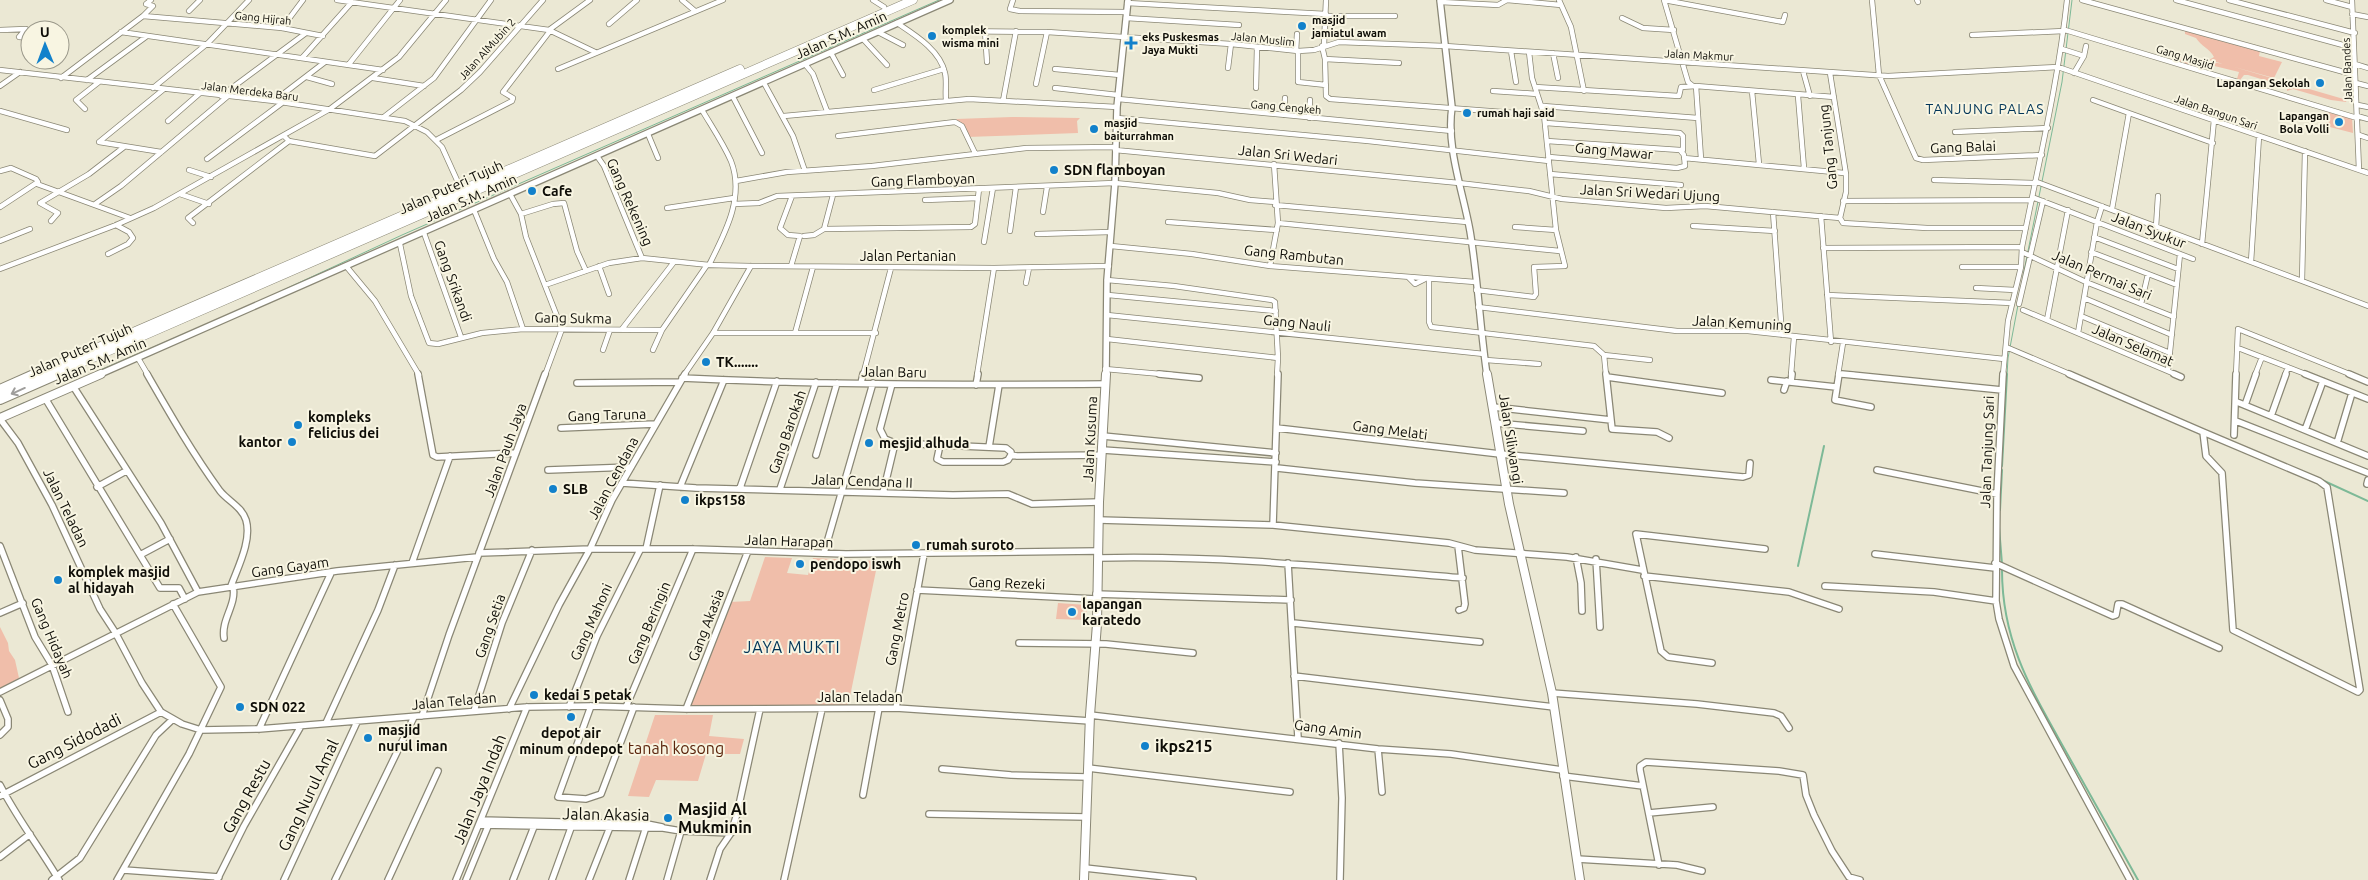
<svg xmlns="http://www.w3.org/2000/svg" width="2368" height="880" viewBox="0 0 2368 880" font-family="Ubuntu,sans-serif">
	<rect width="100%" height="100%" fill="#ebe8d4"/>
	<path fill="#f0beaa" d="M2185,30l75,21 -1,5 23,6 -8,16 -65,-18 5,-3c-4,-8 -13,-11 -18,-19l-11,-4z
		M2179,57l45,7 123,36 -1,2 -15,-2 -38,-11 -6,2v-4l-39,-12h-4l-4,5 -3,-1 2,-7 -37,-9 -3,5 -21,-7 -1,-3z
		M2326,112l26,6 1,15 -27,-7z
		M1012,117l68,1 -3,3 1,12 -111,4 -11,-18z
		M765,557l27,1 -5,15 21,2 5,-17 65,3 -30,145 -159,-1 41,-103 20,-1z
		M1058,603l29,2 -1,15 -30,-1z
		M0,627l8,16 1,8 6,9 4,18 -19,11z
		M655,715h58l-4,21 35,3 -4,15h-34l-8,27 -42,-1 -7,17 -21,-1z"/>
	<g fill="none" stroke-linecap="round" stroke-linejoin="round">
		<path stroke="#7db997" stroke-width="1" d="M2023,276l39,-194 10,-82
			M279,292l123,-57 537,-235
			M98,371l111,-48
			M2007,375l1,-17 10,-53"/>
		<path stroke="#7db997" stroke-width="2" d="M0,414l25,-11
			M2002,466l5,-92
			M2322,480l46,21
			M2000,510l2,-40
			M1999,527l3,37
			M1798,566l26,-120
			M2002,570c0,75 32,124 67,187 23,41 46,82 69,123"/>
		<defs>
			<path id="minor-far1" d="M337,0l212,30 46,22
				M682,0l13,11
				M873,0l11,7
				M1013,0l-3,9 10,2 106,1
				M1559,0l12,27 13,64
				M1664,0l119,22 2,-7
				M1664,0l24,82 5,4
				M1872,0l7,75 37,83 7,2 119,-5
				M1917,0l1,2
				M2082,0l273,75
				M2176,0l178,48
				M2229,0l126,33
				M2326,0l26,7
				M2352,0l7,170
				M1440,2l58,3 9,-5 54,5
				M1127,3l199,11
				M189,11l11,-11
				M2352,14l16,3
				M143,16l139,12 41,8
				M1325,16h70
				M1126,18l113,7
				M1622,18l21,10 31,2
				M897,23c18,12 43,27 48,50 2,8 0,18 1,27
				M609,24l28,-24
				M282,28l21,-28
				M0,30l26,-1 -7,8 11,1
				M549,30l41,-30
				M2065,30l292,88
				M947,31l100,1 184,12 67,7 16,-1 25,-8 106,4 443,30 170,-9 310,106
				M985,31l2,31
				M121,32l262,38
				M878,32l25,13
				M1972,35l92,-4
				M863,39l24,26
				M1324,45l2,-45
				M1322,46l3,13 1,37 4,3 214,16
				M2062,49l22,7 2,-10
				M1296,51l1,-17
				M1298,51v31l28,3
				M1511,51l5,31
				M831,53l12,22
				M1553,53l5,25
				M302,58l50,-56
				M1325,59l74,4
				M349,64l51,-64
				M805,64l8,10 14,37
				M2355,64l13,4
				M1228,68l3,-24
				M558,69l165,-69
				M1055,69l65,6
				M0,70l274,31 131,20 22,11 15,15 19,42
				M1803,71l7,25
				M1830,73l16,101v18l-6,26
				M2074,73l10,-17
				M307,77l25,7
				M61,78l82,-62 10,-10 -7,-2 5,-4
				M373,78l51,8
				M87,80l60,-44
				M764,83l29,53 12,35
				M2356,83l12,3
				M1036,84l11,-52
				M0,86l20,-14
				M1696,86l5,73
				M1535,87l144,9 2,-9 15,-1 138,11
				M153,88l55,-45 41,-43
				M1055,88l63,7
				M1256,88l1,-41
				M874,90l70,-21
				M1493,91l44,3
				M1752,91l7,73
				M221,96l85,-63
				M1798,96l6,72
				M733,97l29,56
				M1118,99l334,32
				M2093,100l36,13 -17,96
				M274,101l51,-39
				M1003,101l13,-70
				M2358,105l10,2
				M1543,106l155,12
				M85,109l-9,-9 23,-18
				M702,110c10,17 21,33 29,51 14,36 -6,72 -22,104
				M0,111l67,19
				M2129,113l84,30
				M1284,115l1,-17
				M385,116l49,-38 57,-78
				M784,116l185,-17 148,8
				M2357,116l11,3
				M1117,118l251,23 181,20
				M1309,118l1,-18
				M168,121l32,-28
				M1546,123l134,10 3,3v14h-3
				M1955,132l93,-4
				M648,134l10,24
				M2359,135l9,3
				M284,136l5,5 86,15 86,-66 19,-18 63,-72
				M838,136l117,-14 7,4 13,27
				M438,139l74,-38 1,-3 -10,-6 47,-61
				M1547,141l133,9 4,5 1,11 -8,2 -128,-11
				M1115,150l344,33 70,8 33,8 104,9 39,-2 135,12
				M161,152l-62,-10 65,-53
				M597,156l7,10 38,92
				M1684,158l160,15
				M207,159l75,-56
				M189,170l22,7
				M0,171l11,-3 25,11 2,3 -38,25
				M1550,174l131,11
				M1934,180l103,3
				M736,181l51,-9 85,-6 154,-18 89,-1
				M2037,182l265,99 3,-130
				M37,184l93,34
				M180,194l29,10
				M510,194l11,20 5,23 36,92 -17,46
				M2032,197l161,62
				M925,200l53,-2
				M1843,201l189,-1
				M95,204l26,-18 107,-90
				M734,204l25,-1 18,-7 338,-13 103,10 32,7 25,2
				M1275,205l192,17
				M667,208l67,-10
				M474,210l20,49 13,23 16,47 139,1
				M1043,212l4,-25
				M1773,212l9,123
				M521,214l32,-10 11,-1 13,48 9,20
				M1821,216l10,126
				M1840,218l3,5 84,5h99
				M51,221l7,-8 -18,-10 49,-29 35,-27
				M1168,222l109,8
				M193,223l-5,-5 101,-77
				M1278,223l282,28
				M1693,226l82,5
				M1515,227l41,3
				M2156,227l2,-31
				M824,229l147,-2 4,-3 4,-35
				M1010,231l6,-44
				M424,233l37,104
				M1037,234l74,-2
				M804,236l10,-1 10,-6 9,-34
				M2094,237l84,32
				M0,241l30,-12
				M984,242l9,-54
				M400,244l11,52 18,47 9,1 44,-11 41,-4
				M2202,244l12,-124
				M1111,246l81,8 78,12 205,16
				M1823,248l199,-1
				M2022,252l64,30 88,35
				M2091,252l86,33
				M108,254l20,-10 5,-6 -4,-6 -13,-7
				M2251,262l8,-126
				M346,266l29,35 44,74
				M599,266l10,28
				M791,266l9,-30 -12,-1 -8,-7 12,-32
				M1270,266l8,-43 -4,-59
				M1962,267h59
				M0,269l116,-44 38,-17 176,-99 69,-52 47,-57
				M1409,278l6,6 10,-5
				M1429,279v43l2,5 163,19 10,9 2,20
				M1107,280l67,6 98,14 3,2 3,56
				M2302,281l66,25
				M1026,283l3,-15
				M545,285l64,-22 33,-5 67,7 42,1 243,2 115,-2
				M1976,288l39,2
				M1476,290l58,7 2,-3 -2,-27 31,-1 -9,-36 -12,-115 -12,-37 -3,-26
				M1108,295l168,16
				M1827,295l185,8
				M2084,298l88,37
				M2019,304l24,-103
				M2141,304l7,-30
				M1478,307l199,24h71l256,28
				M2023,310l154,65
				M1107,315l377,39
				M2081,316l89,37
				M2047,320l21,-110
				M622,329l52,-67
				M713,333h163
				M795,333l18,-66
				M2078,333l19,-111 5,-16
				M1107,339l171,19 -1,17
				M2006,347l66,28
				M2238,348l70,27
				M603,350l7,-20
				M653,350l9,-20 45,-65
				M1604,355l46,5
				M138,358l10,17
				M1486,360l53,4
				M1105,369l67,6
				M2168,371l12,-117
				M1840,374l14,1
				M684,375l29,-42 38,-67
				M863,375l28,-107
				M977,375l17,-107
				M1791,375l3,-38
				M1838,375l5,-32
				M2003,375l5,-54 13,-54 1,-20c16,-82 36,-163 45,-247
				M2236,375l2,-46 114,46
				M2255,375l7,-18
				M2285,375l3,-8"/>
			<path id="minor" d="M147,374c23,40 46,80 73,117 8,10 22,16 26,29 6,20 -8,47 -15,66
				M418,374l15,81 4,2 79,-4
				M1159,374l40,4
				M1606,374l6,55 45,3 12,6
				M1839,374l-4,26 36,7
				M1842,374l160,16
				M2003,374l-6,120 -1,107 3,18 15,47 116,214
				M2069,374l134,58
				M2174,374l7,3
				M2305,374l63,25
				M2349,374l19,8
				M1607,377l115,16
				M682,378c141,7 282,7 423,6
				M1771,380l65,7
				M1791,382l1,-8
				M577,383l103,-1
				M861,383l2,-9
				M892,384l-12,45 5,10 10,4 111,5 5,4v3l6,1 85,-1
				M976,385l2,-11
				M73,386l88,137 37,69
				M1784,390l3,-9
				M45,398l95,157
				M2237,402l131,54
				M2245,405l11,-31
				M1493,407l118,13
				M2271,416l15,-42
				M0,419l18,24 34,62 48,104 15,23 27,51 19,29 21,12 19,6 58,-1 268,-22 64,-1 95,3 210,-1 194,13
				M2236,421l132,52
				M1495,423l88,8
				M561,428l94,-4
				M1277,428l223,26 243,23 6,-2 1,-12
				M2305,430l18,-49
				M2203,432l116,49 8,6 33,203 -2,2 -125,-62 -11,-157 -16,-17z
				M2234,435l2,-61
				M1103,436l173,17
				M2337,443l15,-50
				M940,445l-3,14 6,3h60l5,-2 3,-5
				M989,447l10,-62
				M1103,450l173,12
				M816,455l21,-72
				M1277,468l138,15 149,10
				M548,470l83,-3
				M1877,470l120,24
				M622,483l74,5 257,7 55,-1 24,10 67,-2
				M2367,484l1,-4
				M97,487l29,-16
				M680,487l44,-107
				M740,488l37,-107
				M780,489l36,-107
				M883,493l12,-50
				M1099,520l174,5 176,18 26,7 92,7 75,13
				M1273,525l5,-151
				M170,539l-30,16 20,33h19l6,11
				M0,546l35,91 17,28 16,47
				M1458,546l7,58 -1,4 -5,2
				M646,549l14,-64
				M479,553l111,-4h103l153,5 252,-3
				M824,553l49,-170
				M1875,554l120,14
				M1576,557l5,26 1,28
				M1098,558c122,-3 244,10 365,20
				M1596,559l4,68
				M412,563l38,-107
				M1288,563l10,175
				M1995,563l118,53 3,-1 2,-11h4l97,44
				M1644,576l145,16 50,17
				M1825,586l109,6 62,9
				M917,590l179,9
				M1096,594l195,6
				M0,613l23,-10
				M1293,623l187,19
				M224,638c-3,-19 13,-33 9,-52
				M1019,643l87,1 87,9
				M1712,663l-44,-6 -7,-6 -25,-117 129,15
				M1294,676l260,31
				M0,692l198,-100 139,-21 140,-14
				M1552,693l145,11 77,9 7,3 8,12
				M0,700l8,19v8l-8,8
				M591,706l-33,91 28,2 15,-5 33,-87
				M569,707l28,-71 43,-86
				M626,707l67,-158
				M896,708l28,-154
				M509,709l50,-104 31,-56 22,-49 73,-126
				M686,709l62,-158
				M474,711l28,-88 30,-73
				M1090,715l288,34 73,5 111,16
				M422,716l27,-81 96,-261
				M326,723l52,-113 17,-45
				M259,729l72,-156
				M1339,743l3,55 -2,82
				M1378,749l4,43
				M1088,768l202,24
				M942,769l69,6 76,2
				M1563,776l80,10
				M0,785c17,33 40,63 59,95
				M863,795l16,-87
				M0,796l161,-84
				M1649,813l64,-6
				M929,814l158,3
				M481,820l166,4 15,3
				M479,825l184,3 18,3 50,2
				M0,857l30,-23
				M1577,859l100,6 25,6
				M1659,865l-19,-95v-4l6,-4 133,9 24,4 3,20 8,20 18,36 17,26 11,3
				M1085,868l108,12
				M124,870l95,7
				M52,880l28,-22 76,-123 17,-16
				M117,880l72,-126 32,-67 -48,-83
				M217,880l27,-54 57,-100
				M284,880l73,-158
				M335,880l79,-163
				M388,880l50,-109
				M456,880l71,-173
				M466,880l23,-56
				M513,880l22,-56
				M552,880l20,-55
				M589,880l21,-53
				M629,880l17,-53
				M667,880l14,-49
				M710,880l10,-31 11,-16 6,-19 23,-105
				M784,880l38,-171"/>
			<path id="tertiary-far1" d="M1440,0l12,107c-6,41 11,84 18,124 8,48 10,97 17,144
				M98,375l852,-375
				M1106,375l1,-95 8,-97 2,-76 11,-107"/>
			<path id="tertiary" d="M1487,374l22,130 43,189 28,187
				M0,418l101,-44
				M1084,880l6,-165 7,-91 2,-122 7,-128"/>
			<path id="trunk-far1" d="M34,375l706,-306
				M54,375l859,-375"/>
			<path id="trunk" d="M0,390l36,-16
				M0,399l57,-25"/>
		</defs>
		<use href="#minor-far1" stroke="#8a8775" stroke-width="6"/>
		<use href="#minor" stroke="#8a8775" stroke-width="8"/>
		<use href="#tertiary-far1" stroke="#8a8775" stroke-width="8"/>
		<use href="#tertiary" stroke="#8a8775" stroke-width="10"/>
		<use href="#trunk-far1" stroke="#8a8775" stroke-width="9"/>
		<use href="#trunk" stroke="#8a8775" stroke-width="12"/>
		<use href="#minor-far1" stroke="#fff" stroke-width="4.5"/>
		<use href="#minor" stroke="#fff" stroke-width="5.5"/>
		<use href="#tertiary-far1" stroke="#fff" stroke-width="5.5"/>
		<use href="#tertiary" stroke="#fff" stroke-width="8"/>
		<use href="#trunk-far1" stroke="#fff" stroke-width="8"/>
		<use href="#trunk" stroke="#fff" stroke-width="10"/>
	</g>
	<defs><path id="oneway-shaft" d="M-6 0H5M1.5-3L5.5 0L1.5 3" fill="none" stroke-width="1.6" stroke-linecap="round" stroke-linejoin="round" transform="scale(1.25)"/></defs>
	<use stroke="#9f9e9c" href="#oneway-shaft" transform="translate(18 391) rotate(156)"/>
	<g fill="#1281cb" stroke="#f8f5e2" stroke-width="2">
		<circle cx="1302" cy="26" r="5"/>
		<circle cx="932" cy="36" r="5"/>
		<path d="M1128.5 35.5h5v5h5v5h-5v5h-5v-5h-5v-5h5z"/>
		<circle cx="2320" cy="83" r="5"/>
		<circle cx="1467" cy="113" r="5"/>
		<circle cx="2339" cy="122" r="5"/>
		<circle cx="1094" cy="129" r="5"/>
		<circle cx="1054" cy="170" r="5"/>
		<circle cx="532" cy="191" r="5"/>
		<circle cx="706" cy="362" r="5"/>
		<circle cx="298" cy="425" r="5"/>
		<circle cx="292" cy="442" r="5"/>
		<circle cx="869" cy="443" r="5"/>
		<circle cx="553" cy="489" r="5"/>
		<circle cx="685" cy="500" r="5"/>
		<circle cx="916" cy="545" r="5"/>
		<circle cx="800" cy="564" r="5"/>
		<circle cx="58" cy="580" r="5"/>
		<circle cx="1072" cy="612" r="5"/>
		<circle cx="534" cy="695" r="5"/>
		<circle cx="240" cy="707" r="5"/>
		<circle cx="571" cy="717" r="5"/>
		<circle cx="368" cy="738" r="5"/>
		<circle cx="1145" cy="746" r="5"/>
		<circle cx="668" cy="818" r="5"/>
	</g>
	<g text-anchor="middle" stroke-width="4" stroke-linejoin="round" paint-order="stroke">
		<g font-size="11" fill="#0e0d07" stroke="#f8f5e2">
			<text transform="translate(263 18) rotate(6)" y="4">Gang Hijrah</text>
			<text transform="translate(1263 39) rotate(6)" y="4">Jalan Muslim</text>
			<text transform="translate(487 49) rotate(-48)" y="4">Jalan AlMubin 2</text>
			<text transform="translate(1699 55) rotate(3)" y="4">Jalan Makmur</text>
			<text transform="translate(2185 57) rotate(17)" y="4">Gang Masjid</text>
			<text transform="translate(2347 70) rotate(-92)" y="4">Jalan Bandes</text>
			<text transform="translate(250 91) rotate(7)" y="4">Jalan Merdeka Baru</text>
			<text transform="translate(1286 107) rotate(5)" y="4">Gang Cengkeh</text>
			<text transform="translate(2216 112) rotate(19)" y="4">Jalan Bangun Sari</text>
		</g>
		<g font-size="11" font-weight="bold" fill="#0e0d07" stroke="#f8f5e2" text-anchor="start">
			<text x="1312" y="24">masjid<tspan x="1312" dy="13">jamiatul awam</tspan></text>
			<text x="942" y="34">komplek<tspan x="942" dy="13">wisma mini</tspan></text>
			<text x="1142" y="41">eks Puskesmas<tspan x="1142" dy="13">Jaya Mukti</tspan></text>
			<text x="2310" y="87" text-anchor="end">Lapangan Sekolah</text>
			<text x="1477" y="117">rumah haji said</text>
			<text x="2329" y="120" text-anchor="end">Lapangan<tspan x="2329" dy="13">Bola Volli</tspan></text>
			<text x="1104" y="127">masjid<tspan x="1104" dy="13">baiturrahman</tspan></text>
		</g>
		<g font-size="14" fill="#0e0d07" stroke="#f8f5e2">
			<text transform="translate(841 35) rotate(-24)" y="5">Jalan S.M. Amin</text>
			<text transform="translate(1828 147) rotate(-96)" y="5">Gang Tanjung</text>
			<text transform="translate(1963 147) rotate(-2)" y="5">Gang Balai</text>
			<text transform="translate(1614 151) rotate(5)" y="5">Gang Mawar</text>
			<text transform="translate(1288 155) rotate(6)" y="5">Jalan Sri Wedari</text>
			<text transform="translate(923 180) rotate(-2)" y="5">Gang Flamboyan</text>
			<text transform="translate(451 187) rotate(-24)" y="5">Jalan Puteri Tujuh</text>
			<text transform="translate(1650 193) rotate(3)" y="5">Jalan Sri Wedari Ujung</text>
			<text transform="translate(471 198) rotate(-24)" y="5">Jalan S.M. Amin</text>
			<text transform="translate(630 202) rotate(66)" y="5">Gang Rekening</text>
			<text transform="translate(2149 230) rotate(21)" y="5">Jalan Syukur</text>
			<text transform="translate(1294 255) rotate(6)" y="5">Gang Rambutan</text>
			<text x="908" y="261">Jalan Pertanian</text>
			<text transform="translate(2102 275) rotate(23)" y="5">Jalan Permai Sari</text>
			<text transform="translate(453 281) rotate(70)" y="5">Gang Srikandi</text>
			<text transform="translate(573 318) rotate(1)" y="5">Gang Sukma</text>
			<text transform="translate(1297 323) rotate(6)" y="5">Gang Nauli</text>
			<text transform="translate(1742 323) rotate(3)" y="5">Jalan Kemuning</text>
			<text transform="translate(2133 345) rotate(23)" y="5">Jalan Selamat</text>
			<text transform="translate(80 350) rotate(-24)" y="5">Jalan Puteri Tujuh</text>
			<text transform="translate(100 361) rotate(-23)" y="5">Jalan S.M. Amin</text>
			<text transform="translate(894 372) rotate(1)" y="5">Jalan Baru</text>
			<text transform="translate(607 415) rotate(-2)" y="5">Gang Taruna</text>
			<text transform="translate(1390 430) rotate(7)" y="5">Gang Melati</text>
			<text transform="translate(787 432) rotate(-71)" y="5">Gang Barokah</text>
			<text transform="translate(1090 439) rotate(-87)" y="5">Jalan Kusuma</text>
			<text transform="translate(1511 439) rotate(81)" y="5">Jalan Siliwangi</text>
			<text transform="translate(505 450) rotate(-70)" y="5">Jalan Pauh Jaya</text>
			<text transform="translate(1987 452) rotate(-88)" y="5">Jalan Tanjung Sari</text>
			<text transform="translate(613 478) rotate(-62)" y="5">Jalan Cendana</text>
			<text transform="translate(862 481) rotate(2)" y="5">Jalan Cendana II</text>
			<text transform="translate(66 508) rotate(64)" y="5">Jalan Teladan</text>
			<text transform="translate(789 541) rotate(2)" y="5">Jalan Harapan</text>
			<text transform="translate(290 567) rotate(-8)" y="5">Gang Gayam</text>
			<text transform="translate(1007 583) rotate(2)" y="5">Gang Rezeki</text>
			<text transform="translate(591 622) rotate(-66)" y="5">Gang Mahoni</text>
			<text transform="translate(649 623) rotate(-67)" y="5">Gang Beringin</text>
			<text transform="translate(706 625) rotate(-69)" y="5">Gang Akasia</text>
			<text transform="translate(490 626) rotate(-71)" y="5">Gang Setia</text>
			<text transform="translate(897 629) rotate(-79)" y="5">Gang Metro</text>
			<text transform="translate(52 638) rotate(67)" y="5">Gang Hidayah</text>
			<text x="860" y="702">Jalan Teladan</text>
			<text transform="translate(454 701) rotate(-5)" y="5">Jalan Teladan</text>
			<text transform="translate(1328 729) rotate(8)" y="5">Gang Amin</text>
		</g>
		<g font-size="14" letter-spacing="1" fill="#013558" stroke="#f8f5e2">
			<text x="1985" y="114">TANJUNG PALAS</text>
		</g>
		<g font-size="14" font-weight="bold" fill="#0e0d07" stroke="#f8f5e2" text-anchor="start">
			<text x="1064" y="175">SDN flamboyan</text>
			<text x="542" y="196">Cafe</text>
			<text x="716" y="367">TK.......</text>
			<text x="308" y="422">kompleks<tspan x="308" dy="16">felicius dei</tspan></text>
			<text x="282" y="447" text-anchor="end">kantor</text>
			<text x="879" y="448">mesjid alhuda</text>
			<text x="563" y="494">SLB</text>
			<text x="695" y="505">ikps158</text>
			<text x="926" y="550">rumah suroto</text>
			<text x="810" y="569">pendopo iswh</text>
			<text x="68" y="577">komplek masjid<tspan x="68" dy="16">al hidayah</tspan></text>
			<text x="1082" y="609">lapangan<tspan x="1082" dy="16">karatedo</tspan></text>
			<text x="544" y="700">kedai 5 petak</text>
			<text x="250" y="712">SDN 022</text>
			<text x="378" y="735">masjid<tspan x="378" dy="16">nurul iman</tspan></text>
			<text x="571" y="738" text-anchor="middle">depot air<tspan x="571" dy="16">minum ondepot</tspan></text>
		</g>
		<g font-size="16" letter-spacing="1" fill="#013558" stroke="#f8f5e2">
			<text x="792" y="653">JAYA MUKTI</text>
		</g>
		<g font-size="16" fill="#0e0d07" stroke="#f8f5e2">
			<text transform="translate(74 741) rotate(-27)" y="6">Gang Sidodadi</text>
			<text transform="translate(479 789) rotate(-68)" y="6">Jalan Jaya Indah</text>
			<text transform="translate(308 795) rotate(-65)" y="6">Gang Nurul Amal</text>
			<text transform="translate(246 796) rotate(-61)" y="6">Gang Restu</text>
			<text transform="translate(606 814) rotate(1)" y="6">Jalan Akasia</text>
		</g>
		<g font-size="16" font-weight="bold" fill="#0e0d07" stroke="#f8f5e2" text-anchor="start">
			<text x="1155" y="752">ikps215</text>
			<text x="678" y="815">Masjid Al<tspan x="678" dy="18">Mukminin</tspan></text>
		</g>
		<g font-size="16" fill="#5b250c" stroke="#f8f5e2">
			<text x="676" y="754">tanah kosong</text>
		</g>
	</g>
	<g transform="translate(45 45) rotate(359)"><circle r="24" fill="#f8f5e2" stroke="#9a988a"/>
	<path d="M0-4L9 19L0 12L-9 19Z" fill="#1281cb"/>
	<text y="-8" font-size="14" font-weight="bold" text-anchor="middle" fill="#0e0d07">U</text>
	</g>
</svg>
